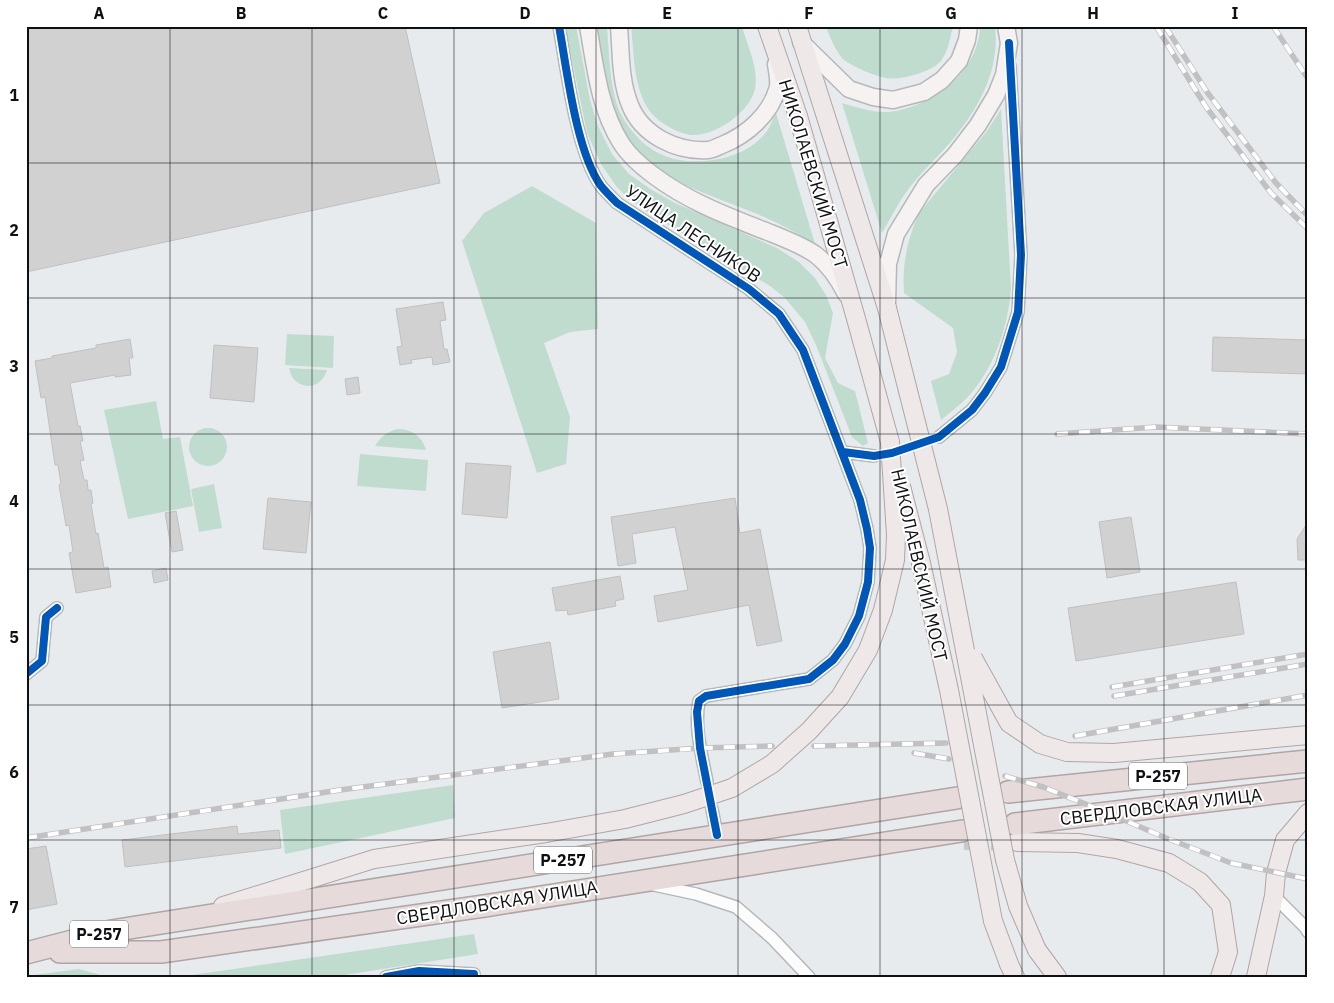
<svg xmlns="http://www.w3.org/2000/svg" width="1334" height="1003" viewBox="0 0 1334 1003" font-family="'IBM Plex Sans',sans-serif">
	<rect width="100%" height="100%" fill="#e8ebee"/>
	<path fill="#bfdccf" d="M565,26h11l14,74 8,26 14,28 17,20 23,16 23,13 102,45 22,14 16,16 11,17 7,18 -8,45 13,25 17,8 13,52 -5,3 -11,-9 -36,-92 -11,-23 -20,-24 -15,-12 -115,-69 -26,-18 -13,-13 -15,-22 -14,-31z
		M597,26h10c2,25 3,69 15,90 22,39 55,51 97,43 16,-3 33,-11 44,-23 6,-6 9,-15 13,-23l39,131c-22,-13 -44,-25 -68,-34 -39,-16 -92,-31 -116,-68 -22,-33 -28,-77 -34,-116z
		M631,26h111c5,20 17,41 13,63 -5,23 -40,48 -64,46 -15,-2 -36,-14 -44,-28 -14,-24 -13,-54 -16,-81z
		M826,26h127c-3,12 -5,27 -13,36 -9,10 -41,19 -54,16 -12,-2 -32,-11 -42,-18 -6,-5 -16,-26 -18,-34z
		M980,26h15c5,43 -15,80 -41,112 -14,17 -31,32 -44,49 -11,14 -19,31 -28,46l-40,-130c14,4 32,10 46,9 43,-4 91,-40 92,-86z
		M1001,109l10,180c-3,36 -15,74 -38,102 -9,11 -21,20 -32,29l-10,-39 18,-7 8,-22 -4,-24 -49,-35c-2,-29 3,-53 15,-80l68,-82z
		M532,186l64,37 2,106 -28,3 -26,11 26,74 -4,47 -29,9 -75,-232 22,-28z
		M287,334l47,2 -1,32 -48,-3z
		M289,368l38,2c-6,22 -34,21 -38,-2z
		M156,401l7,38 17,-2 13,69 -65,13 -24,-109z
		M189 447a19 19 0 1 1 38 0a19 19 0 1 1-38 0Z
		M397,429c15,0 25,7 29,21l-51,-4c5,-9 12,-14 22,-17z
		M360,454l68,6 -2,31 -69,-5z
		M214,484l8,44 -23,4 -8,-43z
		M453,785l2,33 -170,36 -5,-44z
		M474,934l4,20 -146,23h-154z
		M79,969l29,8h-82v-1z"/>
	<path fill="#d1d1d1" stroke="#c0c0c0" d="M26,26h379l35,157 -414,89z
		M443,302l3,18 -6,1 4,28h3l3,13 -17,3 -1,-8 -21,3 1,3 -12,2 -3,-18 5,-1 -6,-37z
		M1213,337l95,3v34l-96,-3z
		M130,339l3,19h-4l2,17 -16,2v-2l-45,8 8,43h2l3,15h-3l4,19 -4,1 4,19h3l1,10h3l2,13 -2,1 5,30 2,-1 6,35 4,-1 3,20 -35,6 -7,-40 4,-1 -4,-27 -3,1 -7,-41 2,-1 -3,-19h-3l-10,-68 -4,1 -6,-37 17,-3v-2l44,-8v-3z
		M214,345l44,3 -4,54 -44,-4z
		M358,377l2,16 -13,2 -2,-16z
		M466,463l45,3 -4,52 -45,-4z
		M268,498l43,4 -5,51 -43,-4z
		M735,498l5,35 20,-4 22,112 -25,5 -8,-41 -91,17 -4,-26 34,-6 -13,-63 -43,7 4,29 -18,3 -7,-49z
		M176,511l7,39 -11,2 -7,-39z
		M1131,517l9,55 -33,6 -8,-56z
		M1308,522v38h-10l-1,-21z
		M166,568l2,12 -14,3 -2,-12z
		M620,576l4,23 -9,2 1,5 -48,9 -1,-5 -11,1 -4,-23z
		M1236,582l8,52 -168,27 -8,-53z
		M550,642l9,57 -57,9 -9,-56z
		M237,826l1,8 41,-4 2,18 -156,19 -3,-27z
		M46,846l11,58 -31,6v-61z"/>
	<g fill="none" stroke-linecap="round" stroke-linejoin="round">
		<path stroke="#c7cacd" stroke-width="11" stroke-dasharray="11 5.5" stroke-linecap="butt" d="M874,456l18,-3 47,-16"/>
		<path stroke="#c7cacd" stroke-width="18" stroke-dasharray="18 9" stroke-linecap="butt" d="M964,841l52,1"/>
		<path stroke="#c7cacd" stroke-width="21" stroke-dasharray="21 11" stroke-linecap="butt" d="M957,798l51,-6"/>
		<defs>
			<path id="street" d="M559,26c8,44 17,125 42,160 5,6 11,12 16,17l132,86 30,25 24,36 57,150 7,29 3,19 -2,34 -9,34 -14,28 -12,16 -24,19 -103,17 -7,5c-5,27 3,55 8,81
				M939,437l33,-27 13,-17 16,-26 17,-55 3,-57 -11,-189
				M843,452l31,4
				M26,674l16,-13 4,-44 11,-9
				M712,809l5,26
				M654,885l42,9 40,13 36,31 37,39
				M1274,896l31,31 3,5
				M386,977l33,-6 55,3"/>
			<path id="secondary" d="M588,26c7,39 11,82 33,117 8,13 20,23 32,32 36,27 74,41 115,57 15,6 36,14 48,23 13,10 23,25 30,39
				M619,26c2,26 1,55 11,79 12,30 46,47 78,45 4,0 9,-3 14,-5 25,-10 49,-31 56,-58 1,-7 -1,-16 -2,-23
				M801,42l48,47 24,8 20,3 31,-8 18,-12 17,-19 8,-21 2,-14
				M887,303l1,-39 8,-30 30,-49 29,-30 23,-30 18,-30 8,-20 5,-32 -3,-17"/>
			<path id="primary" d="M767,26l31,90 57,199 35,127
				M797,26l90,282
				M1017,842l61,1 39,6 52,14 31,19 21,23 7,47 -8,25
				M223,906l151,-47 172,-26
				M1037,950l20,27
				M1009,964l6,13
				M1256,977l18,-81 2,-23 9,-33 23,-27"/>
			<path id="highway" d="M1008,792l300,-31
				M1015,824l293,-35
				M60,952h101l323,-46 478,-75
				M26,953l85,-22 846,-133"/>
		</defs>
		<use href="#street" stroke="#b5b8bb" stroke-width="14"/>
		<use href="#secondary" stroke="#b5b8bb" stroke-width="19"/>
		<use href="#primary" stroke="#b0a5a5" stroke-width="20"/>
		<use href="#highway" stroke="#b0a5a5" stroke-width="24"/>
		<use href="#street" stroke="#fcfcfc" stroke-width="11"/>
		<use href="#secondary" stroke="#f6f2f2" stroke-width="16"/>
		<use href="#primary" stroke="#efe8e8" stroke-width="18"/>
		<use href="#highway" stroke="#e6dada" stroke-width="21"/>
		<defs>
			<path id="rail" d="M1156,26l50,81 65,86 37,36
				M1165,26l42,66 69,91 32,33
				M1273,26l35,53
				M1057,434l99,-7 152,7
				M1112,687l196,-33
				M1114,696l194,-32
				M1075,736l233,-41
				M814,746l132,-3
				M914,753l35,6
				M1005,776l38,11 65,26 58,25 65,25 77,16
				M26,838l314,-48 273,-36 87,-6 72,-2"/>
		</defs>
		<use href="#rail" stroke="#c1c1c3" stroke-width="5.5"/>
		<use href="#rail" stroke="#fff" stroke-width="4" stroke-dasharray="11" stroke-linecap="butt"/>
		<defs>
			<path id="primary-bridge" d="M887,308l51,201 67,351 13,46 19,44
				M901,486l20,77 28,127 44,231 16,43
				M973,658l36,65 31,21 27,8 47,1 194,-18
				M546,833l79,-14 59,-15 48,-16 40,-24 37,-33 31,-34 28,-47 15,-40 12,-50 1,-25 -6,-93"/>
		</defs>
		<use href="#primary-bridge" stroke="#b0a5a5" stroke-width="20" stroke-linecap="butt"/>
		<use href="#primary-bridge" stroke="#efe8e8" stroke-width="18"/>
		<defs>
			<path id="cycleway" d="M559,26c8,44 17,125 42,160 5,6 11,12 16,17l132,86 30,25 24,36 57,150 7,29 3,19 -2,34 -9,34 -14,28 -12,16 -24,19 -103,17 -7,5 -2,11 3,36 17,87
				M843,452l31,4 18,-3 47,-16 33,-27 13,-17 16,-26 17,-55 3,-57 -12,-212
				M26,674l16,-13 4,-44 11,-9
				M386,977l33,-6 55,3"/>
		</defs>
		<use href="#cycleway" stroke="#fff" stroke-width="11"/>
		<use href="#cycleway" stroke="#0057b8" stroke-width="8"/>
	</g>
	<path fill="none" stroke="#0e1013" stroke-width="1" stroke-opacity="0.55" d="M170,26v951M312,26v951M454,26v951M596,26v951M738,26v951M880,26v951M1022,26v951M1164,26v951M26,163h1282M26,298h1282M26,434h1282M26,569h1282M26,705h1282M26,840h1282"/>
	<g text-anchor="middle" stroke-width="4" stroke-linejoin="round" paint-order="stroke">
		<g fill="#fff" stroke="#56585a" stroke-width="1">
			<rect x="1129" y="762.5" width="58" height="27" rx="4"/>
			<rect x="534" y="846.5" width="58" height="27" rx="4"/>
			<rect x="70" y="920.5" width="58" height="27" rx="4"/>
		</g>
		<g font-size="16" font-weight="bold" fill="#0e1013">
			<text x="1158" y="782">Р-257</text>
			<text x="563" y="866">Р-257</text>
			<text x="99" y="940">Р-257</text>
		</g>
		<g font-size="18" fill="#0e1013" stroke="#fff">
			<text transform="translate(813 174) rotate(73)" y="6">НИКОЛАЕВСКИЙ МОСТ</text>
			<text transform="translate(693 234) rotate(34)" y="6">УЛИЦА ЛЕСНИКОВ</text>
			<text transform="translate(919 565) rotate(77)" y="6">НИКОЛАЕВСКИЙ МОСТ</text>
			<text transform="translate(1161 807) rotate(-7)" y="6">СВЕРДЛОВСКАЯ УЛИЦА</text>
			<text transform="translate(497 903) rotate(-9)" y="6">СВЕРДЛОВСКАЯ УЛИЦА</text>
		</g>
	</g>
	<rect width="1334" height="1003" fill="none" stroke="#ffffff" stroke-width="55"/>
	<rect x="28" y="28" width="1278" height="948" fill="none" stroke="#0e1013" stroke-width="2"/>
	<g font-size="16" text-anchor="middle" font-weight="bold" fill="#0e1013">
		<text x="99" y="19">A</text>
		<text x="241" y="19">B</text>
		<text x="383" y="19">C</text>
		<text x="525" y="19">D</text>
		<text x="667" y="19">E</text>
		<text x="809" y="19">F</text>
		<text x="951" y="19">G</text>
		<text x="1093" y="19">H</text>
		<text x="1235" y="19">I</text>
		<text x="14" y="101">1</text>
		<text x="14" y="236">2</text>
		<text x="14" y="372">3</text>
		<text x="14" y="507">4</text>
		<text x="14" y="643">5</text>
		<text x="14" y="778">6</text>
		<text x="14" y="913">7</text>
	</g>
</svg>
